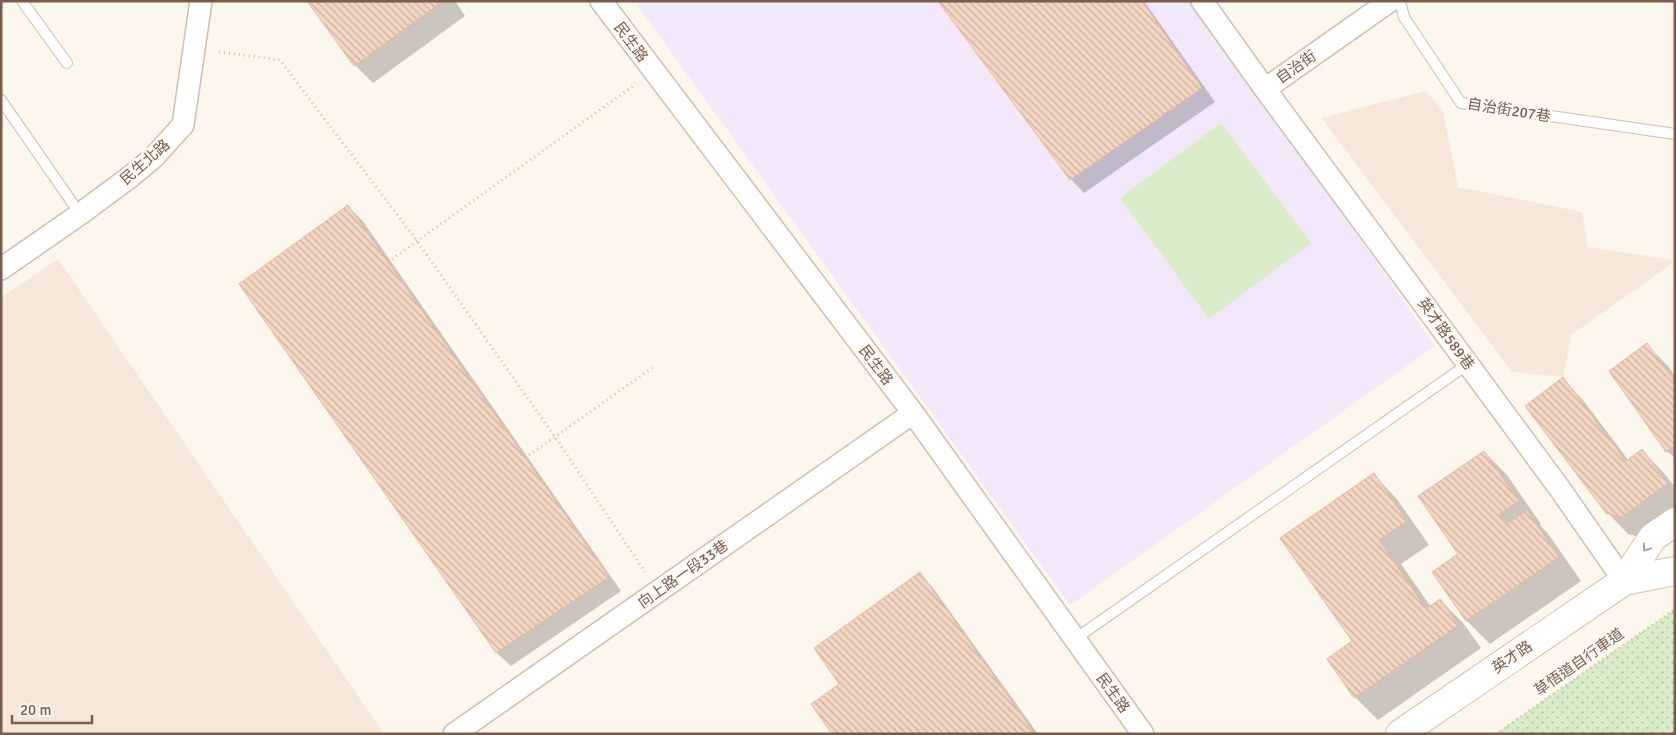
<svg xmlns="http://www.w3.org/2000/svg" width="1676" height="735" viewBox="0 0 1676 735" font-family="Signika,'Noto Sans TC',sans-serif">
	<defs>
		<pattern id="grass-dots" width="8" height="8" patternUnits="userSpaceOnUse" patternTransform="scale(1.25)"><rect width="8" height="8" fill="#d8ecc9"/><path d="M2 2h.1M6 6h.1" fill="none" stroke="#b4c2a5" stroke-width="1.8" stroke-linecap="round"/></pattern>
		<pattern id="building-back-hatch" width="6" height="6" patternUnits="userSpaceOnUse" patternTransform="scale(1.25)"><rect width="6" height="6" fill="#f3d5c3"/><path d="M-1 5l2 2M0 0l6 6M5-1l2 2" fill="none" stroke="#cab0a1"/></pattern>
	</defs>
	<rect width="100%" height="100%" fill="#fdf6ec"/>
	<path fill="#f5e8da" d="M1426,91l17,20 15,76 124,25 6,35 87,13 -9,8 -95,67 -8,42 -51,-5 -191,-254z
		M58,259l326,475h-383v-436z"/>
	<path fill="#f3e8fa" d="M643,1h551l241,345 -365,259 -433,-600z"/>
	<path fill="url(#grass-dots)" d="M1675,609v125h-180z"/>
	<path fill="#d8ecc9" d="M1221,123l90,120 -102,76 -89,-121z"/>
	<path fill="#0003" d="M309,1h146l10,15 -92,67 -18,-18z
		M939,1h205l71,101 -131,91 -13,-14z
		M348,207l14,13 259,371 -110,75 -14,-13 -256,-369z
		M1647,345l21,21 7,10v82l-8,-7z
		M1562,379l21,21 46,61 13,-10 21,21 12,15v27l-31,24 -16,-4 -21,-22z
		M1484,452l23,23 34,49 -1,1 9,10 32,46 -91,63 -23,-23 -33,-49 26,-18z
		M1374,475l22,23 33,47 -28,19 30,43 9,-7 23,23 18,25 -103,72 -23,-23 -1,-56z
		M920,574l13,14 105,146h-205l8,-50z"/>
	<path fill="url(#building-back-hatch)" stroke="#e6bba3" d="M307,1h136l-89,65z
		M938,1h204l60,87 -132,92z
		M348,205l261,372 -113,76 -257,-369z
		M1647,343l28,39v64l-9,6 -57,-81z
		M1563,377l63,84 16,-12 26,34 -46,34 -16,-4 -81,-107z
		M1484,451l35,50 -20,13 8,10 20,-14 32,47 -93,64 -34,-49 26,-18 -40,-58z
		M1374,473l33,48 -28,19 47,69 14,-10 19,26 -105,73 -27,-39 25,-18 -72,-103z
		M920,572l115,162h-203l-21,-30 28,-20 -25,-36z"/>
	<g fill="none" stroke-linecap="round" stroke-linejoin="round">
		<defs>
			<path id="lane" d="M22,1l45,62
				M1400,1l4,16 57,86 214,31
				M1,100l79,114
				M1075,639l393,-275"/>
			<path id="street" d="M601,1l312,412 230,321
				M1202,1l63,88 125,-88
				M1265,89l295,400 64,92
				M1,269l79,-55 50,-37 23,-19 30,-33 18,-124
				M454,734l459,-321"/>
			<path id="secondary" d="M1624,581l51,-10
				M1400,734l224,-153 29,-44 22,-15"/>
		</defs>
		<use href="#lane" stroke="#d1beb0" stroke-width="12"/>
		<use href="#street" stroke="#d1beb0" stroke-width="24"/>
		<use href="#secondary" stroke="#d6c0b0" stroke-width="30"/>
		<path stroke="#d9b8a5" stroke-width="3" stroke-dasharray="1 4" stroke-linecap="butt" d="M219,52l61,8 137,181 138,196 90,135
			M388,262l248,-178
			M525,458l127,-90
			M1496,734l179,-125"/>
		<use href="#lane" stroke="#fff" stroke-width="10"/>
		<use href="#street" stroke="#fff" stroke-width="21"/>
		<use href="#secondary" stroke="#fff" stroke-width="28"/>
	</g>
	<defs><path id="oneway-chevron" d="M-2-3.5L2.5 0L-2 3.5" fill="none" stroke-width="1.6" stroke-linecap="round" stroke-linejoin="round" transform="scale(1.25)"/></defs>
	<use stroke="#af9d94" href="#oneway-chevron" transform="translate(1646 548) rotate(124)"/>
	<g text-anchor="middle" stroke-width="5" stroke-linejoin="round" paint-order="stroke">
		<g font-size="15" fill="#7a5c4d" stroke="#fffaf3">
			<text transform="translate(631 42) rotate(53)" y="5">民生路</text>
			<text transform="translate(1296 67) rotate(-35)" y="5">自治街</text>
			<text transform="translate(1509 110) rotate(9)" y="5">自治街207巷</text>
			<text transform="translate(145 162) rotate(-41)" y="5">民生北路</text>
			<text transform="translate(1446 334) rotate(54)" y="5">英才路589巷</text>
			<text transform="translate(876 365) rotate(53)" y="5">民生路</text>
			<text transform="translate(683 574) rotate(-35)" y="5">向上路一段33巷</text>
			<text transform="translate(1512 657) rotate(-34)" y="5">英才路</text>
			<text transform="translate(1579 662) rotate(-35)" y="5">草悟道自行車道</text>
			<text transform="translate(1113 693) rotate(54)" y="5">民生路</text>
		</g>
	</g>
	<rect width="1676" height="735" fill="none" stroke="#7a5c4d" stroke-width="5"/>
	<path d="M12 715v8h80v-8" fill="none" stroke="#7a5c4d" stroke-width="2.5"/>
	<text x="20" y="715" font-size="15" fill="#7a5c4d" stroke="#fffaf3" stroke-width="4" paint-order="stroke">20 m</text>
</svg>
